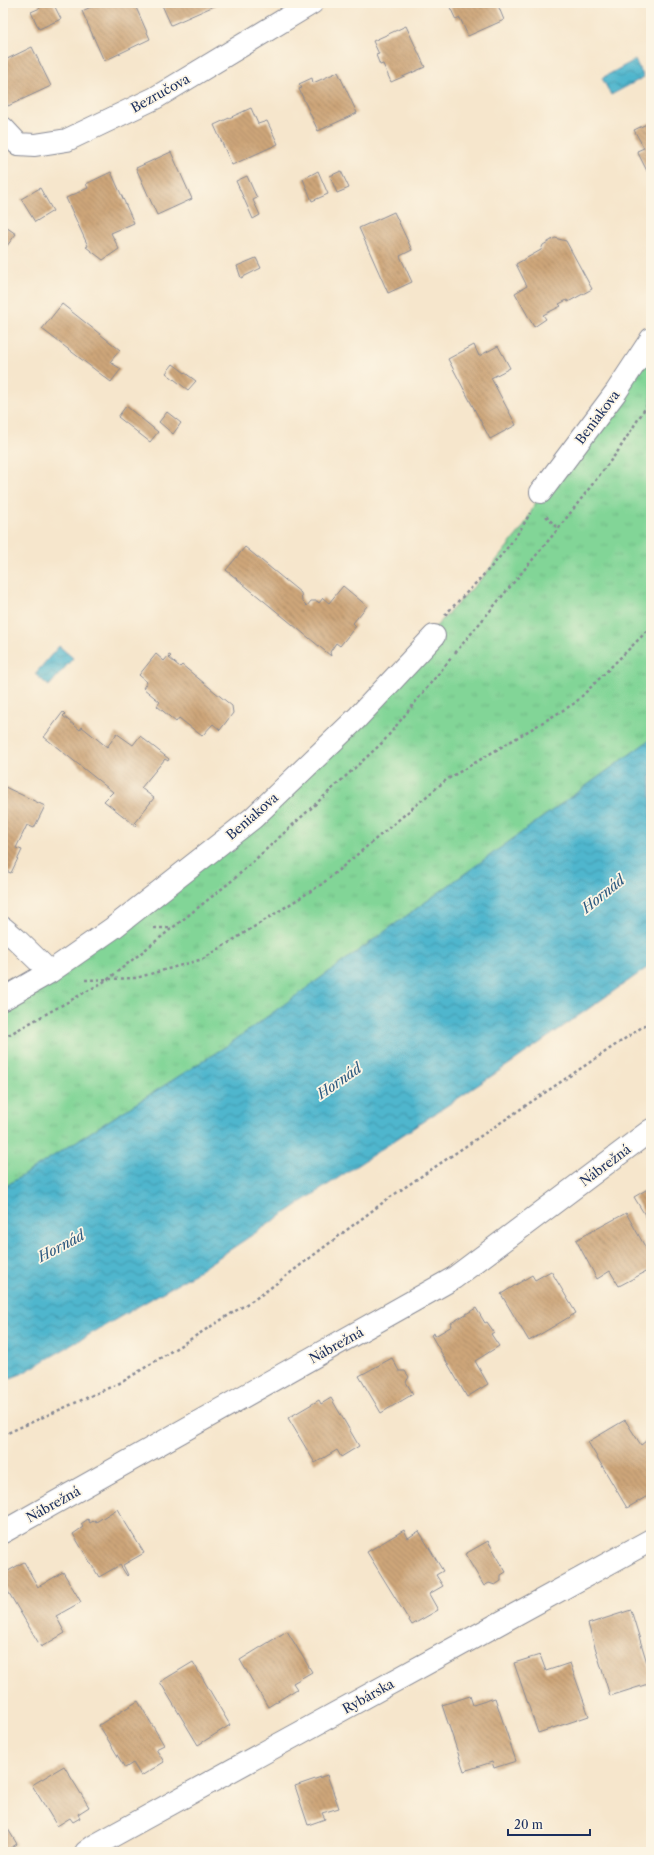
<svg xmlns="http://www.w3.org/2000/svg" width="654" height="1855" viewBox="0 0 654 1855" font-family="'Libre Caslon Text',serif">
	<defs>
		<pattern id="grass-tufts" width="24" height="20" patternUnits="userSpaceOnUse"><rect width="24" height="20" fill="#82d597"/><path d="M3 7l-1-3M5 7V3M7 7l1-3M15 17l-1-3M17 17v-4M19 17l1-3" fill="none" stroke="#70b785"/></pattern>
		<pattern id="water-waves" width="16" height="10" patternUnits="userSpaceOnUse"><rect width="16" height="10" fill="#4fb6cd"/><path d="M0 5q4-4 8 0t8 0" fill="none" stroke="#4194aa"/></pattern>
		<pattern id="building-back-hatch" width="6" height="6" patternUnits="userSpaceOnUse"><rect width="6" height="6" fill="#cea679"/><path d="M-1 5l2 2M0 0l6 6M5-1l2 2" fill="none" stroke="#a68866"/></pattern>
	</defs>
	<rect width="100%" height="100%" fill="#fcf5e5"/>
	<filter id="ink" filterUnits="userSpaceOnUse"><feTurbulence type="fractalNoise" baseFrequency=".025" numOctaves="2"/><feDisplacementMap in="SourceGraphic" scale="8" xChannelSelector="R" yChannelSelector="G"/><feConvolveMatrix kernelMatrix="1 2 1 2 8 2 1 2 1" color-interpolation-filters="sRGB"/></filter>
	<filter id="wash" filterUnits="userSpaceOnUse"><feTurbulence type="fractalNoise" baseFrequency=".012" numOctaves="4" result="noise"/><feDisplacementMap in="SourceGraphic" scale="16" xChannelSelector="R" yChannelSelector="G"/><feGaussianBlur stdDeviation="0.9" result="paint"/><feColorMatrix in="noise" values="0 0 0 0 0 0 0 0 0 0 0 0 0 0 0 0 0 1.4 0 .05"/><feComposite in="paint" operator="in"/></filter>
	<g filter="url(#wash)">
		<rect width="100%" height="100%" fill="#f6e6cc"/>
		<path fill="url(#grass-tufts)" stroke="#4e827a" d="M651,339v400l-423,306 -225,143v-189l250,-181 231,-242 40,-50 17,-34z"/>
		<path fill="url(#water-waves)" stroke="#357296" d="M635,60l9,17 -33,18 -9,-17z
			M59,646l14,12 -24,28 -14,-12z
			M651,739v226l-140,98 -322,214 -168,97 -18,7v-193l225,-143z"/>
		<g id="blocks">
			<path fill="url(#building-back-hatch)" d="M38,3h15l8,16 -22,10 -8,-17 9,-4z
				M100,3h34l16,36 -46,22 -22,-50z
				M161,3h60l-50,22z
				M448,3h49l7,17 -36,16 -8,-18 -4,2z
				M406,26l19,41 -34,15 -8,-18 -3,1 -4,-10 3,-1 -6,-13z
				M32,47l19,39 -43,20 -5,-9v-36z
				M338,72l19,41 -39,18 -19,-42 3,-1 -3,-4 13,-6 1,5z
				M251,108l7,16 9,-3 11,23 -46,21 -18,-40z
				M651,122v57l-14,-28 7,-3 -10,-18z
				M171,152l21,47 -35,16 -21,-47z
				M318,171l10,23 -16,7 -9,-22z
				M341,171l8,17 -12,5 -7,-17z
				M111,172l23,51 -23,10 8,16 -16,11 -17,-13 2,-1 -22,-48 22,-10 -2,-4z
				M247,176l10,22 -4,2 7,15 -7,4 -17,-38z
				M40,188l13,23 -18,11 -14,-23z
				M394,212l18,38 -12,6 12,26 -24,11 -29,-65z
				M3,225l13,9 -13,17z
				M555,238l11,3 26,48 -24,13 -1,-2 -8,4 2,2 -18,9 3,4 -12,8 -19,-34 12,-7 -11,-22 25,-14 2,-5z
				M256,258l5,10 -20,10 -4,-12z
				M62,304l58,46 -10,12 11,7 -10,13 -69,-53z
				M474,345l5,11 19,-10 12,22 -19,10 25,47 -26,14 -42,-80z
				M173,364l23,17 -8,9 -22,-17z
				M126,406l32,26 -8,10 -32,-25z
				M167,412l14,11 -8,11 -14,-12z
				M245,547l56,46 1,8 5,5 4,-5h6l2,2 4,-5 6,5 14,-17 24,20 -14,17 3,3 -16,20 -4,-3 -6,9 1,4 -105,-86z
				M156,654l8,7 5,-6 2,1 -2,2 11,9 2,-2 50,41 1,7 -13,17 -7,-6 -11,12 -23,-18 -3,4 -19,-16 3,-4 -17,-14 4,-6 -8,-7z
				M63,712l2,2 -2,2 17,14 2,-3 25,20 9,-12v-2l17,12 7,-9 29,23 -1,2 -3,-2 -24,29 13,10 -19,24 2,2 -1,2 -32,-25 9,-9 -69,-55z
				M3,786l42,20 -11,22 -7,-3 -11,23 6,2 -11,23 -8,-3z
				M651,1187v38l-17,-28z
				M626,1213l25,44v12l-32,17 -9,-15 -13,8 -21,-39z
				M551,1271l25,42 -47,28 -28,-47 31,-19 3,5z
				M476,1308l9,15 2,-1 7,10 -3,2 8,12 -24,15 13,23 -21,13 -36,-62 3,-2 1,3 17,-10 -1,-3z
				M392,1358l7,13h6l4,6 -3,5 7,12 -32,19 -22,-37z
				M331,1398l28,48 -18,11 -4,-7 -22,13 -27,-45 31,-18 2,4z
				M625,1420l16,25 5,-4 5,8v5l-3,2 3,6v32l-24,14 -39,-66z
				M117,1509l27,44 -21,12 5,10 -1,1 -7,-11 -21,12 -26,-43 10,-7 -2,-3 7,-5 2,4 5,-3 1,2z
				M404,1530l4,8 11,-7 24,40 -7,4 7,11 -14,8 9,16 -26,15 -45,-73z
				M488,1541l18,31 -5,3v6l-6,4 -6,-2 -5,3 -19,-32z
				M24,1562l14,25 25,-15 18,30 -25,14 9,17 -24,14 -38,-64v-9z
				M631,1610l20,66v7l-41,13 -22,-72z
				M287,1631l25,41 -19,11 4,6 -29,18 -28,-47z
				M540,1655l6,16 24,-8 19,53 -51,17 -24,-70z
				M193,1662l37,63 -32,20 -38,-63z
				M470,1696l3,9 22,-7 21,63 -22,7 -2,-6 -28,9 -22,-66z
				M138,1701l26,44 -8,4 8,13 -23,14 -8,-13 -8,5 -26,-43z
				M64,1766l25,41 -11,7 2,4 -7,4 -3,-4 -13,8 -25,-41z
				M327,1775l12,33 -17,5 3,6 -17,6 -13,-39z
				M3,1821l14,23 -13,8h-1z"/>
		</g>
	</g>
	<g filter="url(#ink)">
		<use href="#blocks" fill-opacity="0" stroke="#888a95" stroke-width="1"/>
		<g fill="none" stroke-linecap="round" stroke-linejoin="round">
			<defs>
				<path id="minor" d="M3,128l15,16 17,1 32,-5 88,-42 157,-95
					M541,492l75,-100 35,-53
					M3,928l13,11 34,33 -47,27
					M50,972l63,-44 140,-110 104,-100 77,-82
					M3,1532l451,-254 197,-148
					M86,1852l8,-6 557,-306"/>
			</defs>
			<use href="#minor" stroke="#888a95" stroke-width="24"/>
			<path stroke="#888a95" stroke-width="2.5" stroke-dasharray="3 3" stroke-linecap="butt" d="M546,516l12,13
				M445,615c30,-32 65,-63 85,-102
				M455,653l103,-124 60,-78 33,-52
				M154,928h17
				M85,980l51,-2 67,-19 119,-75 124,-104 129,-77 76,-76
				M3,1038l104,-58 127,-101 149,-137 69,-85
				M3,1435l119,-53 139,-87 128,-97 262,-177"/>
			<use href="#minor" stroke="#fff" stroke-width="22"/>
		</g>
	</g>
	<g text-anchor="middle" stroke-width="3.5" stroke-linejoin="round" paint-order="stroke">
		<g font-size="13" fill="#1b2f5e" stroke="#fcf5e5">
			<text transform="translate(160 93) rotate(-29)" y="5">Bezručova</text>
			<text transform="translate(597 417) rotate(-53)" y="5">Beniakova</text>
			<text transform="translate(252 816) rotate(-41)" y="5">Beniakova</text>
			<text transform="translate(605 1165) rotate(-37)" y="5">Nábrežná</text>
			<text transform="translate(336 1345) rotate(-29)" y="5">Nábrežná</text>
			<text transform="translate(53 1504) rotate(-29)" y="5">Nábrežná</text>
			<text transform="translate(368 1696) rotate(-29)" y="5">Rybárska</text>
		</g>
		<g font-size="14" font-style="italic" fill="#2b587f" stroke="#fcf5e5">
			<text transform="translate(603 894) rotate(-39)" y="5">Hornád</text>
			<text transform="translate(339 1081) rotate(-35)" y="5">Hornád</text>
			<text transform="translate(61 1246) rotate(-28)" y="5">Hornád</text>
		</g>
	</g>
	<rect width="654" height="1855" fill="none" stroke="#fcf5e5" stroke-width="16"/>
	<path d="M508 1829v6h82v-6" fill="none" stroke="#1b2f5e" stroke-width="2"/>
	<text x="514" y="1829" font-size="12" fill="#1b2f5e" stroke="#fcf5e5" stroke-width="3" paint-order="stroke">20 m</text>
</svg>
